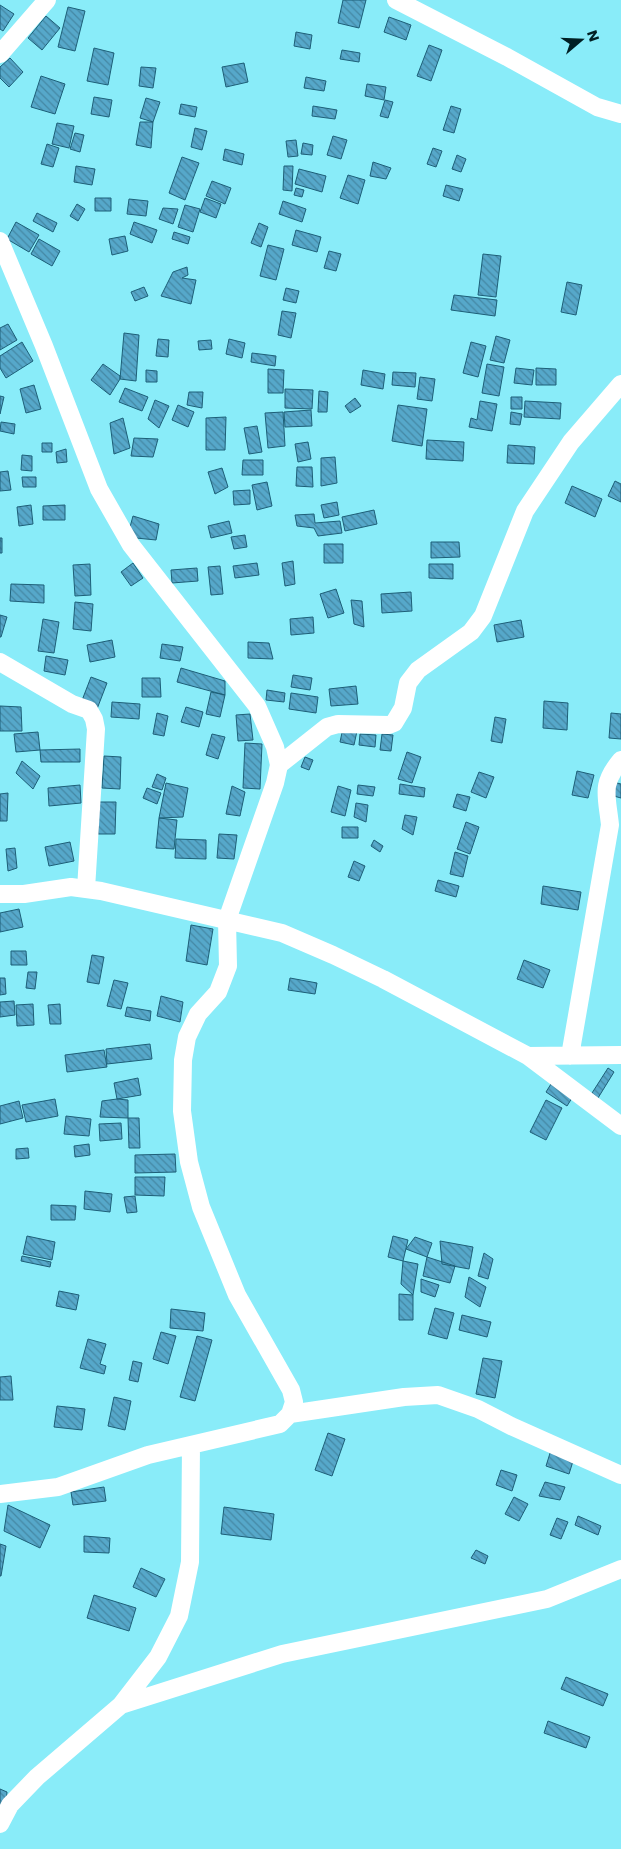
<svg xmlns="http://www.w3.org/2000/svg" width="621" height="1849" viewBox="0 0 621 1849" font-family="Poppins,sans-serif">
	<defs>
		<pattern id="building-back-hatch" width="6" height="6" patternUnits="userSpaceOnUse" patternTransform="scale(1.25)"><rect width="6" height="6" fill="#56a8ca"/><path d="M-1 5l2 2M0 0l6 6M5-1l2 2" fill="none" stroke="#4588a4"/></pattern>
	</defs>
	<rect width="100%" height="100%" fill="#89ecf9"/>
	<path fill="url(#building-back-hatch)" stroke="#1d5f78" d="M343,0h23l-7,28 -21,-5z
		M0,5l14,9 -11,17 -3,-2z
		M68,7l17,4 -10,40 -17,-4z
		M46,16l14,12 -18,22 -14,-12z
		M389,17l22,8 -5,15 -22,-8z
		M296,32l16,3 -2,14 -16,-3z
		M429,45l13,5 -11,31 -14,-5z
		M94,48l20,5 -6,32 -21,-4z
		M342,50l18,3 -1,9 -19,-3z
		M10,58l13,14 -14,15 -9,-9v-11z
		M244,63l4,19 -22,5 -4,-20z
		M141,67l15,1 -3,20 -14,-2z
		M41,76l24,8 -10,30 -24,-7z
		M306,77l20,4 -2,10 -20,-3z
		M367,84l19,3 -2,13 -19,-4z
		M94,97l18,3 -3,17 -18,-3z
		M146,98l14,4 -7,20 -13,-4z
		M385,100l8,2 -5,16 -8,-2z
		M181,104l16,3 -2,10 -16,-3z
		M313,106l24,4 -2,9 -23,-3z
		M451,106l10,3 -7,24 -11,-3z
		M140,122h13l-2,26 -15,-3z
		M57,123l17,3 -5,22 -17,-4z
		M195,128l12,3 -5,19 -11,-3z
		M75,133l9,2 -4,17 -10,-3z
		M333,136l14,4 -6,19 -14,-4z
		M296,140l2,16 -10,1 -2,-16z
		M303,143l10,2 -1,10 -11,-1z
		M47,144l12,4 -6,19 -12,-3z
		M433,148l9,3 -6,16 -9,-3z
		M225,149l19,5 -2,11 -19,-5z
		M457,155l9,4 -5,13 -9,-3z
		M182,157l17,6 -14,37 -16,-7z
		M373,162l18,6 -5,11 -16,-3z
		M76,166l19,3 -3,16 -18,-3z
		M284,166h9l-1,25 -9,-1z
		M299,169l27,7 -4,16 -27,-8z
		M348,175l17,5 -7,24 -18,-6z
		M212,181l19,7 -6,16 -19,-8z
		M446,185l17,4 -4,12 -16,-5z
		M296,188l8,2 -2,7 -8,-2z
		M95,198h16v13h-16z
		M205,198l16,6 -5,14 -16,-6z
		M129,199l19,2 -2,15 -19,-2z
		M283,201l23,8 -4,13 -23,-8z
		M77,204l8,5 -7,12 -8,-5z
		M185,205l15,4 -7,23 -15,-5z
		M163,208l15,1 -5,15 -14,-5z
		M37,213l20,10 -4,9 -20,-11z
		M16,222l23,13 -10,17 -22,-13z
		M134,222l23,8 -5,13 -22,-9z
		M259,223l9,4 -7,20 -10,-4z
		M296,230l25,7 -4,15 -25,-7z
		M174,232l16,5 -2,7 -16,-5z
		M125,236l3,15 -16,4 -3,-16z
		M39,239l21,12 -8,15 -21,-12z
		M268,245l16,4 -8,31 -16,-4z
		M329,251l12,3 -5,17 -12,-3z
		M483,254l18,2 -5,41 -18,-2z
		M187,267l1,8 -6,3 14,2 -5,24 -30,-8 12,-24z
		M567,282l15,3 -6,30 -15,-3z
		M144,287l4,9 -13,5 -4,-9z
		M286,288l13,3 -3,12 -13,-3z
		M454,295l43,5 -2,16 -44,-6z
		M282,311l14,2 -5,25 -13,-3z
		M8,324l9,16 -17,10v-22z
		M124,333l15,2 -3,46 -16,-2z
		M496,336l14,4 -6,23 -14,-3z
		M158,339l11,1 -1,17 -12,-1z
		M229,339l16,4 -3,15 -16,-4z
		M211,340l1,9 -13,1 -1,-9z
		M22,342l11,19 -27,17 -6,-10v-12z
		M471,342l15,4 -8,31 -15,-4z
		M252,353l24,3 -1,10 -24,-4z
		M103,364l17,12v3l-10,16 -19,-15z
		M487,364l17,3 -5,29 -17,-3z
		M516,368l18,2 -2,15 -18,-2z
		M536,368l20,1v16h-20z
		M268,369l16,1 -1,23h-15z
		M146,370l11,1v11h-11z
		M363,370l22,4 -2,15 -22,-4z
		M393,372l23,1 -1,14 -23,-2z
		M420,377l15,2 -3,22 -15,-2z
		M34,385l7,24 -15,4 -6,-24z
		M125,388l23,9 -6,14 -23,-9z
		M285,389l28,1 -1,19 -27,-1z
		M319,391l9,1 -1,20h-9z
		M189,392h14l-1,16 -15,-3z
		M0,396l4,1 -4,17z
		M511,397h11v12h-11z
		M355,398l6,8 -11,7 -5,-7z
		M155,400l14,6 -10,22 -11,-9z
		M480,401l17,3 -5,27 -23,-4 2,-9 6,2z
		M525,401l36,2 -1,16 -36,-2z
		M178,405l16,7 -6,15 -16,-7z
		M398,405l29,4 -5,37 -30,-5z
		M311,410l1,16 -27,1 -1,-15z
		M283,412l2,34 -17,2 -3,-35z
		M511,412l11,2 -2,11 -10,-1z
		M226,417l-1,33h-19v-32z
		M123,418l7,30 -16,6 -4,-31z
		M1,422l14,2 -1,10 -14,-3z
		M257,426l5,26 -13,2 -5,-26z
		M134,438l24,1 -5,18 -22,-1z
		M427,440l37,2 -1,19 -37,-2z
		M308,442l3,17 -13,3 -3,-18z
		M42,443h10v9h-10z
		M508,445l27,2 -1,17 -27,-1z
		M66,449l1,13 -10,1 -1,-11z
		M22,455l10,1v15l-11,-1z
		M335,457l2,26 -16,3v-28z
		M243,460h20v15h-21z
		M297,467h15l1,20 -17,-1z
		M222,468l6,19 -13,7 -7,-22z
		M8,471l3,19 -11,1v-19z
		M22,477h14v10h-13z
		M615,481l6,3v18l-13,-6z
		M267,482l5,24 -15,4 -5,-25z
		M572,486l30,13 -7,18 -30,-14z
		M250,490v14l-16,1 -1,-14z
		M337,502l2,13 -15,3 -3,-13z
		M31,505l2,19 -14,2 -2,-19z
		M65,505v15h-22v-14z
		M374,510l3,14 -32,7 -3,-14z
		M314,514l1,9 25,-2 2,12 -24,3 -4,-8 -17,-2 -2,-11z
		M133,516l26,8 -3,16 -20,-2 -6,-11z
		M229,521l3,12 -21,5 -3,-12z
		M245,535l2,12 -13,2 -3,-12z
		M0,538h2v15h-2z
		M431,542h28l1,15 -29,1z
		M324,544h19v19h-19z
		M293,561l2,23 -10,2 -3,-23z
		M133,563l10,15 -12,8 -10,-14z
		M257,563l2,12 -24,3 -2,-12z
		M90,564l1,31 -16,1 -2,-31z
		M429,564h24v15l-24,-1z
		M220,566l3,28 -12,1 -3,-28z
		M197,568l1,13 -26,2 -1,-13z
		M11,584l33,1v18l-34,-2z
		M336,589l8,24 -16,5 -8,-24z
		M411,592l1,19 -30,2 -1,-19z
		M351,600l11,1 2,26 -10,-3z
		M75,602l18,2 -2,27 -18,-2z
		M0,615l7,2 -6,20h-1z
		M313,617l1,16 -23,2 -1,-16z
		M43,619l16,3 -5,31 -16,-2z
		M521,620l3,17 -27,5 -3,-17z
		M112,640l3,17 -25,5 -3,-17z
		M248,642l21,1 4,16 -25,-1z
		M162,644l21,3 -3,14 -20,-3z
		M46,656l22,4 -3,15 -21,-4z
		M181,668l44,13v14l-48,-13z
		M293,675l19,3 -2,12 -19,-3z
		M91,677l16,6 -10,26 -16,-6z
		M142,678h18l1,19h-19z
		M356,686l2,18 -27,2 -2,-17z
		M267,690l18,3 -1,9 -18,-2z
		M211,692l14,3 -5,22 -14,-3z
		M291,693l27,4 -2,16 -27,-4z
		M544,701l24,2 -1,27 -24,-2z
		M112,702l28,2 -1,15 -28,-2z
		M0,706l21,1 1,24h-22z
		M186,707l17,5 -4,15 -18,-5z
		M157,713l11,3 -4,20 -11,-2z
		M611,713l10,1v25l-12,-1z
		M250,714l3,26 -15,1 -2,-26z
		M495,717l11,2 -4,24 -11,-2z
		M343,728l14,3 -3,14 -14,-3z
		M38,732l2,18 -24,2 -2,-18z
		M212,734l13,3 -7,22 -12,-4z
		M360,734l16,1 -1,12 -16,-2z
		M382,734l11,1 -2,16 -11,-1z
		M245,743l17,1 -2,45 -17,-1z
		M80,749v13h-39l-1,-12z
		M407,752l14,5 -9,26 -14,-4z
		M104,756l17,1 -1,32 -18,-1z
		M305,757l8,3 -4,10 -8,-3z
		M22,761l18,15 -7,13 -17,-16z
		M577,771l17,4 -6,23 -16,-3z
		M479,772l15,5 -8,21 -15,-6z
		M157,774l9,4 -4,12 -10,-3z
		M613,782l8,2v14l-11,-3z
		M166,783l22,5 -5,29 -24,1z
		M400,784l25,4 -1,9 -25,-3z
		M80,785l1,18 -32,3 -1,-18z
		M358,785l17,2 -2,9 -16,-2z
		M232,786l13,6 -5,24 -14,-2z
		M338,786l13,4 -6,26 -14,-4z
		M147,788l14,5 -4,11 -14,-6z
		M8,793l-1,28h-7v-27z
		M457,794l13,3 -4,14 -13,-4z
		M99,802h17l-1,32h-17z
		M356,803l12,2 -2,17 -12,-5z
		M405,815l12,2 -4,18 -11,-6z
		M159,818l18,2 -3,29 -18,-1z
		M466,822l13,5 -9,27 -13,-5z
		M342,827h16v11h-16z
		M219,834l18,1 -3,24 -17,-1z
		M176,839l30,1v19l-31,-1z
		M374,840l9,6 -3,6 -9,-6z
		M70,842l4,19 -25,5 -4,-19z
		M15,848l2,20 -9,3 -2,-22z
		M455,852l13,4 -5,21 -13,-3z
		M354,861l11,5 -6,15 -11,-4z
		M438,880l21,6 -3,11 -21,-6z
		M543,886l38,6 -3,18 -37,-6z
		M19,909l4,18 -23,5v-19z
		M191,925l22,4 -6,36 -21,-4z
		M11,951h15l1,14h-16z
		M92,955l12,2 -5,27 -12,-2z
		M524,960l26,10 -7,18 -26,-9z
		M28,972h9l-2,17 -9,-1z
		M0,978h5l1,16 -6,1z
		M290,978l27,5 -2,11 -27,-4z
		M114,980l14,3 -7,26 -14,-3z
		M161,996l22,6 -3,20 -23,-6z
		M14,1001l1,14 -15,2v-15z
		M33,1004l1,21 -17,1 -1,-21z
		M60,1004l1,20h-11l-2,-19z
		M127,1007l24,4 -1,10 -25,-5z
		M150,1044l2,15 -45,5 -1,-15z
		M104,1050l3,17 -40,5 -2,-17z
		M608,1068l6,4 -16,26 -6,-5z
		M138,1078l3,17 -24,4 -3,-16z
		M551,1084l21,14 -5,8 -21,-14z
		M55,1099l3,17 -32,6 -4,-17z
		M117,1099l11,1v18l-28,-1 2,-16z
		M546,1100l16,8 -16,32 -16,-8z
		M19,1101l4,17 -23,6v-18z
		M66,1116l25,3 -2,17 -25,-2z
		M128,1118h11l1,30h-11z
		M121,1123l1,16 -22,2 -1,-17z
		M89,1144l1,11 -15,2 -1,-11z
		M28,1148l1,10 -13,1v-10z
		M175,1154l1,18 -41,1v-18z
		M135,1177h30l-1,19 -29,-1z
		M85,1191l27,3 -2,18 -26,-3z
		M135,1196l2,16 -10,1 -3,-16z
		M51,1205l25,1 -1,14h-24z
		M27,1236l28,6 -3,18 -29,-6z
		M393,1236l15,4 -5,21 -15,-4z
		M415,1237l17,6 -5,14 -21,-8z
		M440,1241l33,6 -4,22 -27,-5z
		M484,1253l9,6 -5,20 -10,-3z
		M22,1256l29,6 -1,5 -29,-6z
		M427,1257l28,9 -5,17 -27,-7z
		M403,1261l15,3 -5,31 -12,-11z
		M469,1277l17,10 -6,20 -15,-10z
		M421,1279l18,6 -4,12 -14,-5z
		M59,1291l20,4 -3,15 -20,-4z
		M399,1294l14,1v25h-14z
		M435,1308l19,5 -7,26 -19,-5z
		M171,1309l34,4 -2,18 -33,-3z
		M462,1315l29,7 -4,15 -28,-7z
		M161,1332l15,4 -8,28 -15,-5z
		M197,1336l15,4 -17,61 -15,-4z
		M88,1339l18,5 -6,20 6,2 -2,8 -24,-6z
		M483,1358l19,3 -7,37 -19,-4z
		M133,1361l9,2 -4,19 -9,-2z
		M11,1376l2,24h-13v-23z
		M114,1397l17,4 -6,29 -17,-4z
		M57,1406l28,3 -3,21 -28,-3z
		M328,1433l17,6 -13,37 -17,-6z
		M551,1450l23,8 -5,16 -23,-8z
		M501,1470l16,5 -5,16 -16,-6z
		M545,1482l20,5 -5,13 -21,-4z
		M104,1487l2,14 -33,4 -2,-13z
		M514,1497l14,7 -9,17 -14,-7z
		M8,1505l42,20 -10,23 -36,-17z
		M224,1507l50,7 -3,26 -50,-6z
		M578,1516l23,10 -3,9 -23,-10z
		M557,1518l11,4 -7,17 -11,-4z
		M84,1536l26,2 -1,15 -25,-1z
		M0,1544l6,2 -5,30h-1z
		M476,1550l12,6 -3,8 -14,-6z
		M141,1568l24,11 -9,18 -23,-10z
		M94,1595l42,13 -7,23 -42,-13z
		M566,1677l42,17 -5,12 -42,-17z
		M548,1721l42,16 -4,11 -42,-15z
		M0,1789l7,3 -2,21 -5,10z"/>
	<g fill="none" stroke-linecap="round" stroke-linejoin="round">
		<path stroke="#fff" stroke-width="18" d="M396,0l111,57 90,50 24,7
			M0,54l47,-54
			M0,241l44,105 55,143 32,56 126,161 18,41 4,18 -4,18 -48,137 1,46 -10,26 -20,22 -11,23 -4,23 -1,51 7,51 12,45 36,88 54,95 3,12 -4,12 -10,10 -132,31 -90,32 -58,7
			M0,662l72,42 17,6 5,9 2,10 -10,160
			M279,765l48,-38 11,-3 51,1 5,-2 9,-15 5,-25 10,-13 53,-38 12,-16 42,-105 46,-69 50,-58
			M0,894h24l47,-7 30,4 181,42 51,22 50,24 145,77 93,70
			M528,1056l93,-1
			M570,1056l40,-231c-3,-30 -10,-40 11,-65
			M290,1414l114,-17 34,-2 40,14 33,17 110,49
			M121,1705l161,-51 265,-55 74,-30
			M0,1824l10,-19 27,-28 84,-72 37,-48 21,-41 11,-54 1,-117"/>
	</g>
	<g transform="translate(581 40) rotate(71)" stroke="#89ecf9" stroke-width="4" paint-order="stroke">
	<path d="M0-4L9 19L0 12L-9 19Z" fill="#001f23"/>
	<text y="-8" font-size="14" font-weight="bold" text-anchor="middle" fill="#001f23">N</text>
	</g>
</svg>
